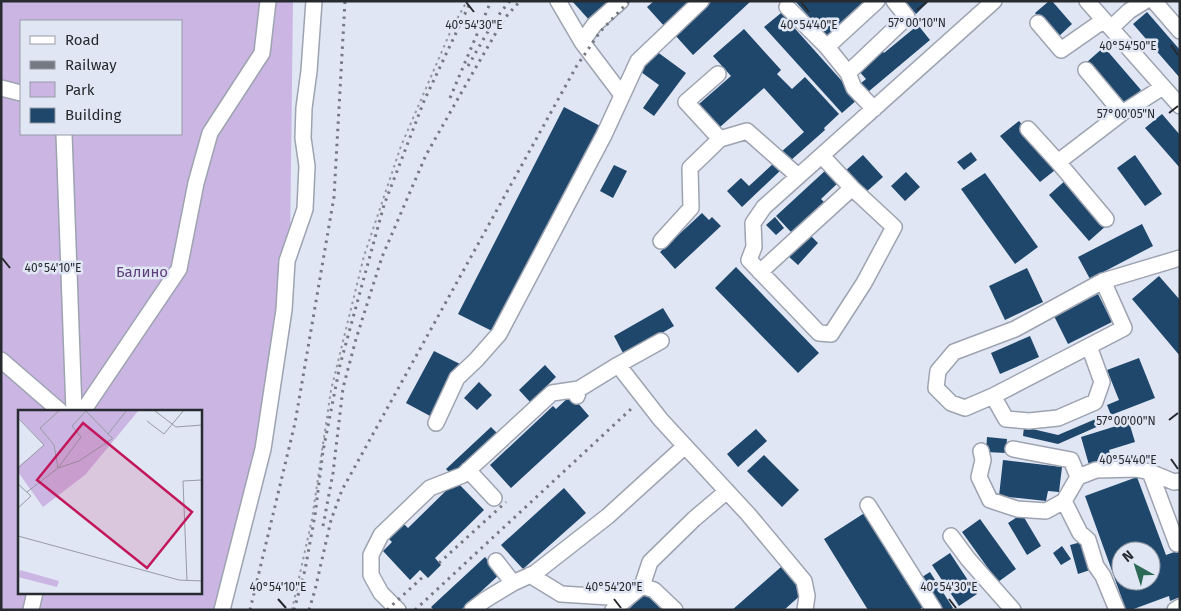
<svg xmlns="http://www.w3.org/2000/svg" width="1181" height="611" viewBox="0 0 1181 611" font-family="'Fira Sans',sans-serif">
	<rect width="100%" height="100%" fill="#e0e6f4"/>
	<path fill="#cbb5e3" fill-rule="evenodd" d="M1,1h292l-4,328 -71,281h-217zM21,21h160v113h-160zM19,411h181v181h-181z"/>
	<path fill="#1e476b" fill-rule="evenodd" d="M572,1h42l-23,21z
		M654,1h39l-28,26 -18,-20z
		M712,1h39l-58,54 -18,-20z
		M795,1h69l-38,35z
		M905,1h24l-13,13z
		M1049,1h3l20,23 -15,14 -22,-25z
		M1147,12l33,38v28l-47,-54z
		M781,13l77,86 -16,14 -78,-86z
		M918,25l12,15 -62,52 -7,-9 5,-4 -9,-10 24,-20 3,4z
		M744,29l37,41 -4,4 15,15 13,-12 34,37 -15,14 1,2 -35,31 -9,-9 23,-20 -40,-44 -44,39 -21,-23 32,-28 -18,-20z
		M1104,47l37,43 -18,15 -36,-43z
		M656,51l30,22 -32,43 -11,-8 16,-23 -18,-13z
		M564,107l38,20 -106,206 -38,-19z
		M1162,114l18,21v33l-35,-40z
		M1019,121l40,46 -19,15 -40,-46z
		M971,152l6,8 -13,10 -7,-8z
		M863,155l20,22 -18,16 -20,-22z
		M1135,155l27,39 -17,12 -28,-38z
		M775,162l7,7 -40,38 -15,-16 14,-13 8,8z
		M614,165l13,6 -14,27 -13,-7z
		M827,169l12,13 -18,17 3,3 -33,30 -15,-16z
		M906,172l14,15 -15,14 -14,-15z
		M985,173l53,74 -23,17 -54,-75z
		M1067,179l40,46 -18,16 -40,-46z
		M702,213l7,7 3,-3 9,9 -46,43 -15,-17z
		M775,217l9,11 -8,7 -10,-10z
		M1142,224l11,22 -63,33 -12,-22z
		M808,233l10,10 -20,22 -11,-10z
		M736,267l83,86 -21,20 -83,-85z
		M1027,268l16,34 -38,18 -16,-34z
		M1159,276l21,24v56l-48,-57z
		M1098,294l14,28 -44,22 -14,-28z
		M663,308l11,18 -50,29 -10,-19z
		M1030,336l9,21 -39,17 -9,-21z
		M434,351l26,13 -28,53 -26,-14z
		M1139,358l16,40 -44,17 -4,-10 12,-5 -12,-30z
		M545,365l11,12 -26,25 -11,-12z
		M479,382l13,13 -15,15 -13,-12z
		M571,395l18,21 -78,72 -21,-23 63,-59 3,3z
		M1098,418l3,7 -43,19 -35,-8 1,-9 34,8z
		M1129,422l6,20 -26,8 2,8 -22,7 -8,-28z
		M491,427l7,7 -45,42 -7,-7z
		M756,429l11,12 -29,26 -11,-13z
		M987,437l20,2 -1,14 -20,-1z
		M764,455l35,35 -17,17 -35,-36z
		M1003,460l59,7 -3,25 -11,-1 -2,10 -47,-5z
		M1137,477l29,78 14,-5v47l-10,4 -1,-5 -38,14h-5l-41,-114zM1121,551h30v30h-30z
		M456,481l28,29 -49,48 6,7 -13,13 -8,-8 -10,10 -27,-29 9,-9 -6,-6 15,-15 7,7z
		M564,488l22,25 -63,56 -22,-24z
		M866,512l58,94 -5,4h-51l-44,-71z
		M1022,514l19,32 -14,9 -19,-32z
		M980,519l36,50 -18,13 -36,-50z
		M1085,541l8,28 -15,5 -8,-29z
		M1062,546l9,13 -10,6 -8,-12z
		M950,553l27,41 -18,12 -27,-41z
		M485,557l15,17 -39,36h-27l-3,-3z
		M781,567l22,26 -19,17h-52z
		M930,572l23,36 -2,2h-8l-21,-33z
		M645,593l17,17h-34z"/>
	<g fill="none" stroke-linecap="round" stroke-linejoin="round">
		<defs>
			<path id="minor" d="M558,1l24,41 40,53
				M1087,1l93,105
				M1154,1l26,30
				M787,7l40,40 50,-46
				M1038,23l23,27 43,-30
				M1111,28l18,-17 16,-10
				M582,42l12,-17 27,-24
				M827,47l21,26 59,-56 -13,-16
				M1086,70l36,43
				M848,73l6,15 20,21
				M718,74l-32,28 34,37 27,-8 51,45
				M1,88l20,5
				M1028,129l30,33
				M64,134l10,277
				M822,156l30,32 42,39 -30,56 -33,51 -12,-1 -70,-73 5,-13 -1,-24 11,-16 230,-206
				M1106,219l-48,-57 64,-49 41,-26
				M661,241l30,-33 -1,-40 30,-29
				M760,272l92,-84
				M1103,281l21,47 -131,68 -28,12 -14,-5 -15,-15 2,-17 16,-19 61,-23z
				M1103,281l77,-23
				M1,360l59,51
				M618,365l43,-24
				M577,396l2,-7 39,-24 43,55 87,94 56,67 3,15 -2,14
				M993,396l13,23 23,2 29,-3 37,-16 7,-20 -13,-36
				M83,411l96,-142 17,-86 14,-50 52,-80 6,-52
				M436,423l21,-45 19,-18 23,-26 105,-199 34,-74 63,-60
				M1013,449l58,11 7,17 -14,24
				M981,451l2,9 -4,17 11,23 27,9 29,2 18,-10 16,32 8,7 8,26 7,10 14,34
				M468,470l26,28
				M1150,472l27,72 3,-1
				M1078,477l18,-7 40,-1 14,3 24,10 6,-1
				M868,505l66,105
				M951,536l17,23 45,51
				M496,561l17,22 22,-10 73,-57 77,-70
				M530,575l31,19 48,3 33,-11 -29,24
				M31,610l4,-18
				M222,610l41,-161 21,-139 3,-49 18,-52 2,-43 -4,-28 1,-30 5,-37 5,-70
				M398,610l-17,-17 -10,-18v-20l10,-20 49,-47 33,-13 89,-82 27,-4
				M472,610l13,-10 28,-17
				M675,610l-21,-20 -12,-4 8,-24 44,-43 33,-28
				M1175,610l5,-3"/>
		</defs>
		<use href="#minor" stroke="#9da3b0" stroke-width="18"/>
		<path stroke="#9398a2" stroke-width="2" stroke-dasharray="2.5 4" stroke-linecap="butt" d="M292,610l20,-91 19,-129 33,-134 37,-110 51,-118 15,-27"/>
		<use href="#minor" stroke="#fff" stroke-width="15"/>
		<path stroke="#757982" stroke-width="3" stroke-dasharray="2.5 5" stroke-linecap="butt" d="M468,66c13,-22 25,-46 42,-65
			M450,98l41,-97
			M323,526l10,-53 10,-85 13,-49 26,-82 44,-102 42,-74 36,-62 16,-18
			M439,563l67,-61
			M250,610l45,-187 39,-226 11,-196
			M294,610l11,-40 10,-55 8,-64 17,-86 44,-160 40,-104 47,-100
			M309,610l6,-20 16,-70 11,-30 234,-423 24,-35 29,-31
			M387,610l38,-35
			M415,610l216,-201"/>
	</g>
	<path fill="none" stroke="#272a2f" stroke-width="2" d="M466,2l8,10M801,2l8,10M917,10l10,-8M1171,45l7,10M1169,113l9,-7M2,258l8,10M1169,420l9,-7M1171,459l7,10M278,599l8,9M614,599l7,9M949,599l7,9"/>
	<g text-anchor="middle" stroke-width="5" stroke-linejoin="round" paint-order="stroke">
		<g font-size="15" fill="#5f3e7d" stroke="#e0e6f4">
			<text x="142" y="277">Балино</text>
		</g>
	</g>
	<g transform="translate(18 410)">
		<rect width="184" height="184" fill="#e0e6f4"/>
		<path d="M0,0h121l-54,65 -42,32 -25,-35v-5l26,-22 -26,-28zM2,160l39,11 -2,6 -39,-10z" fill="#cbb5e3"/>
		<path fill="none" stroke="#969ba5" stroke-width="1" d="M67,0l28,29M137,1l21,16 26,-2M0,8l26,27 -26,23M129,11l17,13 20,-24M90,24l19,-24M40,58l23,-31 -9,-11 14,-15M40,58l-4,-23 -14,-17 20,-18M0,74l13,12 -13,12M9,82l31,-24 21,-7 33,-22M0,126l161,44 23,1M169,171l-4,-100 19,-1"/>
		<path fill="#c2185b" fill-opacity="0.15" stroke="#c2185b" stroke-width="2.5" d="M65,13l109,89 -45,56 -110,-88z"/>
		<rect width="184" height="184" fill="none" stroke="#272a2f" stroke-width="2.5"/>
	</g>
	<g font-size="12" text-anchor="middle" fill="#272a2f" stroke="#e0e6f4" stroke-width="5" stroke-linejoin="round" paint-order="stroke">
		<text x="917" y="27">57°00'10"N</text>
		<text x="474" y="29">40°54'30"E</text>
		<text x="809" y="29">40°54'40"E</text>
		<text x="1128" y="50">40°54'50"E</text>
		<text x="1126" y="118">57°00'05"N</text>
		<text x="53" y="272">40°54'10"E</text>
		<text x="1126" y="425">57°00'00"N</text>
		<text x="1128" y="464">40°54'40"E</text>
		<text x="278" y="591">40°54'10"E</text>
		<text x="614" y="591">40°54'20"E</text>
		<text x="949" y="591">40°54'30"E</text>
	</g>
	<rect width="1181" height="611" fill="none" stroke="#272a2f" stroke-width="5"/>
	<rect x="20" y="20" width="162" height="115" fill="#e0e6f4" stroke="#969ba5"/>
	<rect x="30" y="36" width="25" height="8" fill="#ffffff" stroke="#969ba5"/>
	<text x="65" y="45" font-size="15" fill="#272a2f">Road</text>
	<rect x="30" y="61" width="25" height="8" fill="#757982" stroke="#969ba5"/>
	<text x="65" y="70" font-size="15" fill="#272a2f">Railway</text>
	<rect x="30" y="82" width="25" height="15" fill="#cbb5e3" stroke="#969ba5"/>
	<text x="65" y="95" font-size="15" fill="#272a2f">Park</text>
	<rect x="30" y="108" width="25" height="15" fill="#1e476b" stroke="#969ba5"/>
	<text x="65" y="120" font-size="15" fill="#272a2f">Building</text>
	<g transform="translate(1136 566) rotate(321)"><circle r="24" fill="#e0e6f4" stroke="#969ba5"/>
	<path d="M0-4L9 19L0 12L-9 19Z" fill="#2d6a56"/>
	<text y="-8" font-size="14" font-weight="bold" text-anchor="middle" fill="#272a2f">N</text>
	</g>
</svg>
